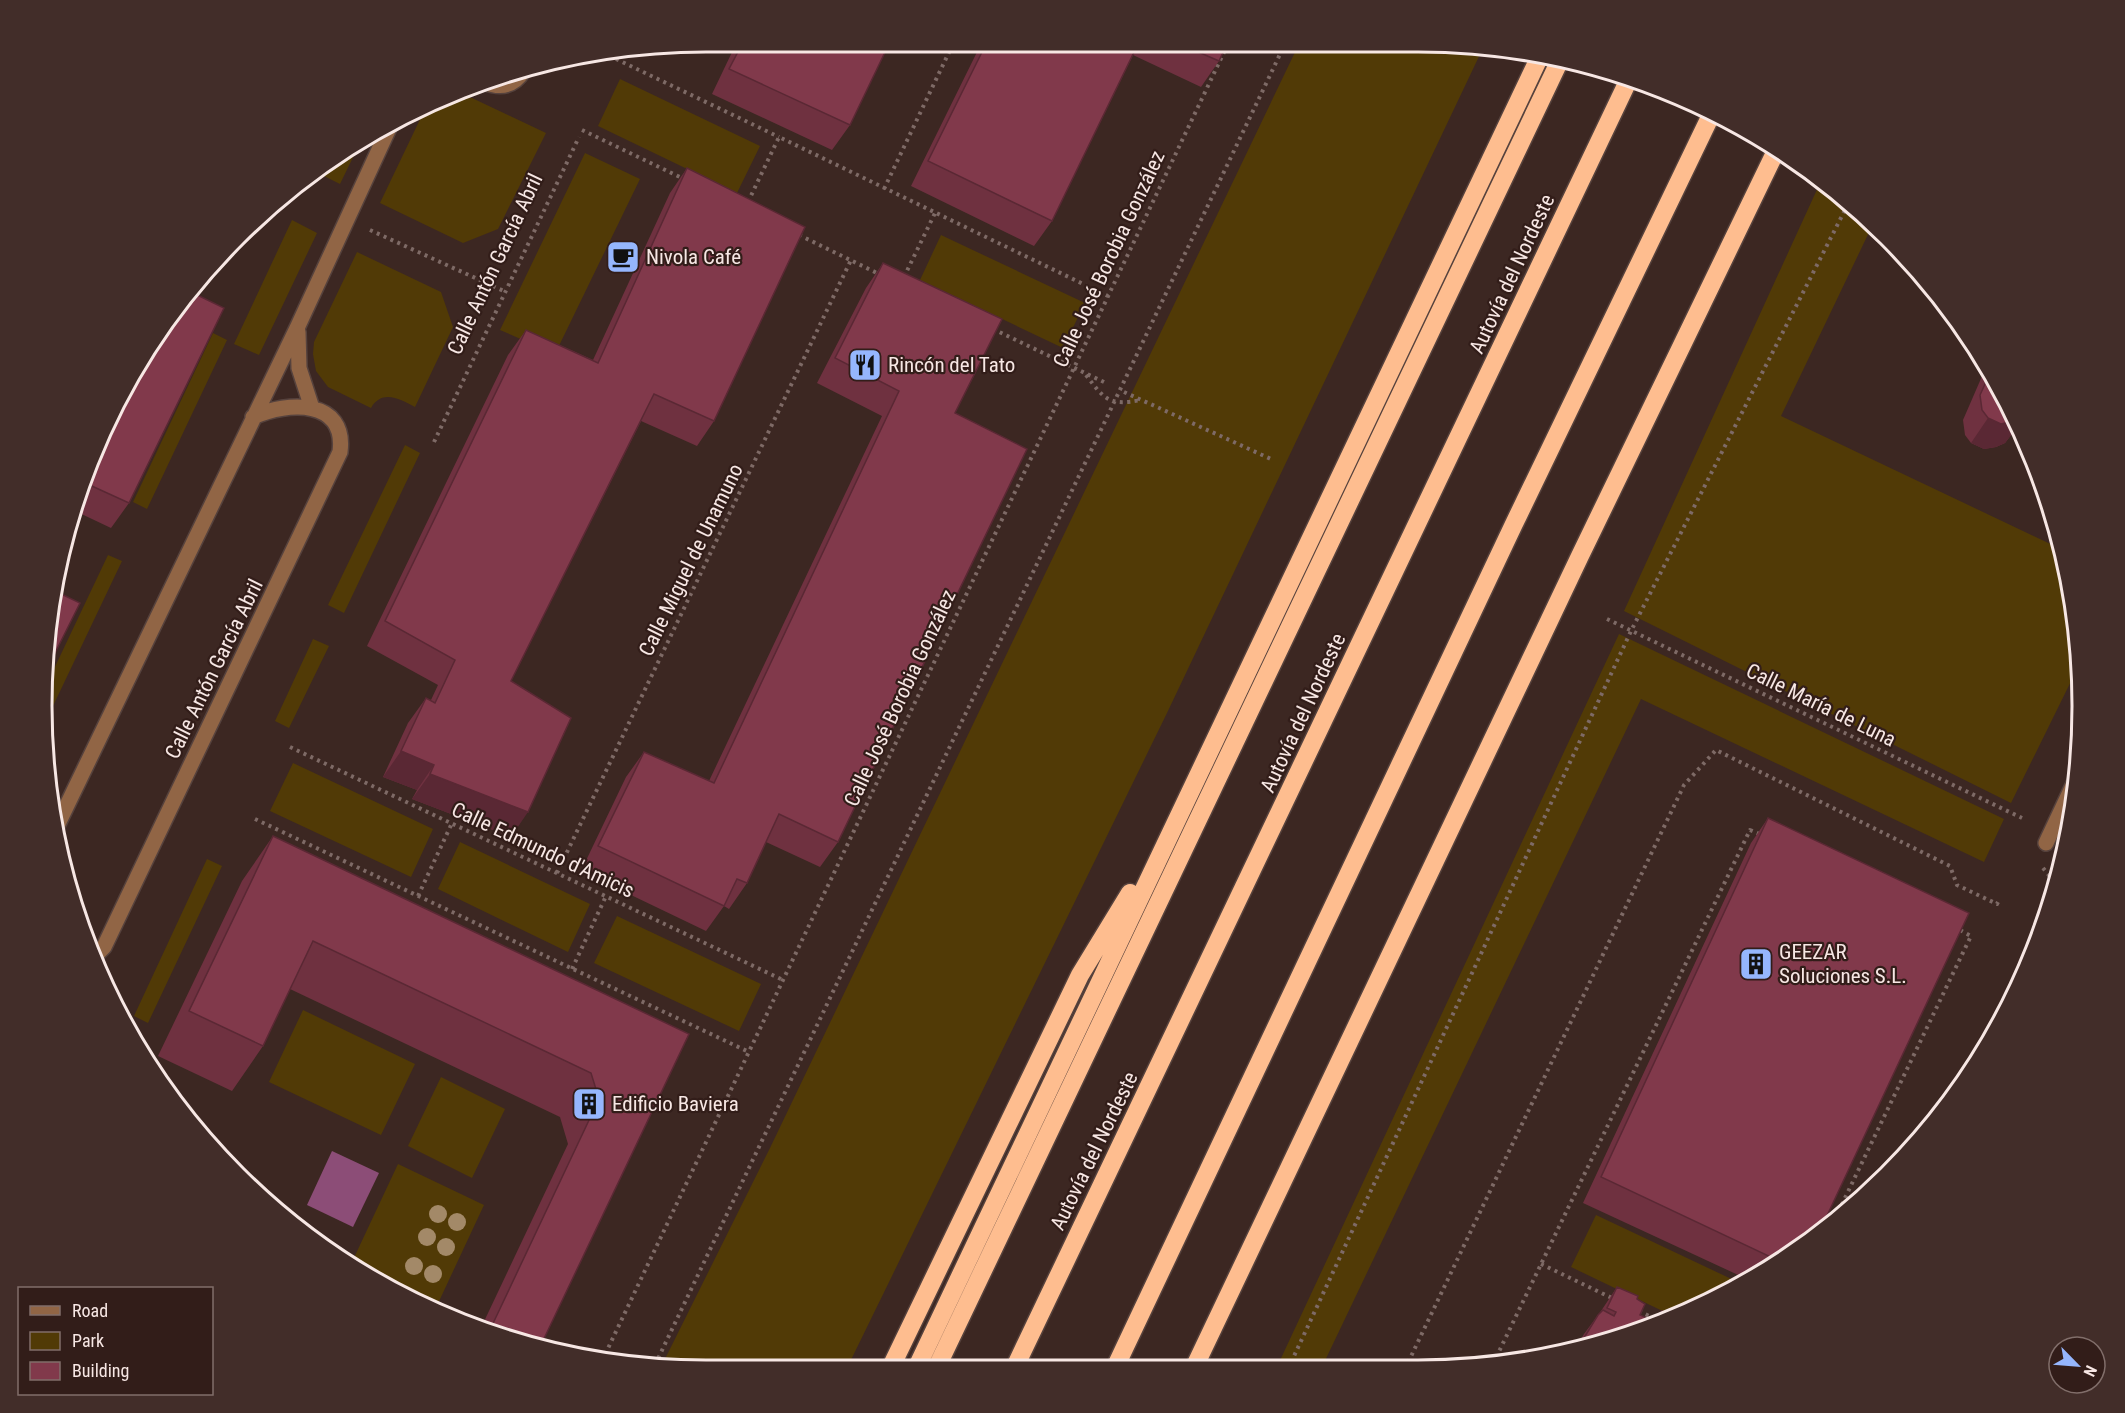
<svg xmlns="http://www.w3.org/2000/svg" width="2125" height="1413" viewBox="0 0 2125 1413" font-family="'Roboto Condensed',sans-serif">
	<rect width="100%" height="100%" fill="#3c2722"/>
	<path fill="#513a06" d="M1297,48h186l-316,665 -319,653 -186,-1 108,-217z
		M620,79l140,67 -23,47 -139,-67z
		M455,96l17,2 74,35 -48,96 -35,14 -83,-40 44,-92z
		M360,143l-20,41 -24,-12 21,-18z
		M585,153l55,26 -85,175 -55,-24z
		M1820,183l37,24 16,17 -92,192 282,134 18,111 -70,142 -387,-192z
		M292,220l25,13 -58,122 -25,-11z
		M941,235l144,68 -22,45 -143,-68z
		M357,252l84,40 12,35 -38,80c-15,-8 -33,-18 -44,1l-43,-21 -12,-16 -3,-17 1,-12z
		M213,333l14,7 -80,169 -14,-7z
		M405,445l15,8 -76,160 -16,-8z
		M108,555l14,6 -79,166v-35z
		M1619,634l385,185 -20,43 -343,-163 -320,670h-45z
		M313,639l16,7 -40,82 -14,-7z
		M293,763l140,66 -22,48 -141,-66z
		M460,842l130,62 -22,48 -130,-63z
		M207,859l15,7 -74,157 -14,-7z
		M617,916l144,68 -22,47 -145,-68z
		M303,1010l112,54 -34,71 -112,-53z
		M441,1077l64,32 -33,69 -64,-32z
		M398,1164l86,41 -50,107 -21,-9 -61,-41z
		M1596,1215l146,69 -30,19 -37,14 -104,-50z"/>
	<path fill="#8c4d77" d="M332,1151l47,22 -26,54 -46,-22z"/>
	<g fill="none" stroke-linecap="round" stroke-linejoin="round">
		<defs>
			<path id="minor" d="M484,82c17,7 30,4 40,-12
				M298,332l1,36 13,40
				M56,828l242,-502 91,-198
				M2046,843l32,-68
				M96,955l8,-8 236,-495c7,-53 -52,-51 -87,-35"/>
			<path id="motorway" d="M891,1367l189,-392 50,-82
				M917,1367l623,-1311
				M937,1367l623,-1307
				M1015,1367l615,-1290
				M1115,1368l398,-842 200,-415
				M1194,1368l385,-810 196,-405"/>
		</defs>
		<use href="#minor" stroke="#56423d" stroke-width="18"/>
		<use href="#motorway" stroke="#56423d" stroke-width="21"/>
		<path stroke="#7e6a66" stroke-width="4" stroke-dasharray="3 4.5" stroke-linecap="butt" d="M616,59l163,78
			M582,130l102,49
			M884,189l67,-141
			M748,202l31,-65 329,159
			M259,218l4,2
			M370,230l136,62
			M799,235l82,40
			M904,277l31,-64
			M993,329l115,55
			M1086,375c19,25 23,31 55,25
			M1124,392l147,67
			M434,442l145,-305
			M1607,619l415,199
			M290,747l493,233
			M255,819l494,233
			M2043,868l13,16
			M557,873l294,-613
			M418,896l34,-73
			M572,969l34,-73
			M1832,1225l139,-289 -13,-7
			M1541,1264l73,35
			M1639,1311l20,10
			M602,1361l624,-1313
			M1493,1364l257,-534 12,5
			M655,1365l628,-1317
			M1288,1369l343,-738 218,-429
			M1405,1369l279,-584 32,-35 234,116 7,19 40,19 1,-2"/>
		<use href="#minor" stroke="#916545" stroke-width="15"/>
		<use href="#motorway" stroke="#febd8f" stroke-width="18"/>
	</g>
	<g fill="#a38968">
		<circle cx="438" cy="1214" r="9"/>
		<circle cx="457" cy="1222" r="9"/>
		<circle cx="427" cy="1237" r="9"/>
		<circle cx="446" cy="1247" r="9"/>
		<circle cx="414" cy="1266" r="9"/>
		<circle cx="433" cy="1274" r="9"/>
	</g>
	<path fill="#6f3140" d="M734,48h153l-37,77 -18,25 -120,-56z
		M979,48h246l-6,13 -18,26 -68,-32 -81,166 -18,25 -123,-60z
		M687,168l27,253 -17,25 -56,-25 -130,260v156l-99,-38 5,-9 -34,-13 25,-54 18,-25 5,2 7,-15 -71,-39 141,-291 18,-25 67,30 77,-167z
		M883,263l72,150 -117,429 -18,25 -54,-25 -19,41 -18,26 -5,-3 -18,25 -125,-60 45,-94 18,-25 65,29 173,-365 -65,-33 49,-95z
		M1986,367l29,46 8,22 -9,-4 -9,12 -9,4 -12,2 -13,-6 -6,-8 -2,-15z
		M92,453l37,50 -18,25 -38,-18z
		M1768,818l49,419 -68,43 -166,-77 168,-360z
		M273,836l416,198 -196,302 -13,-6 88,-186 -8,-27 -270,-128 -27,57 -31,45 -74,-35 84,-175z
		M1617,1287l20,12 3,16 14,7 8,-11 8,4 2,-3 7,3 -89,33 -16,3 10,-17 14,-19 3,-4z"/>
	<path fill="#5a2834" d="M1988,418l29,2 2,5 -14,18 -9,4 -12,2 -13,-6z
		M401,751l33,14 -17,25 -34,-13z
		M430,774l98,38 -17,25 -99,-38z"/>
	<path fill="#81394b" stroke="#5a2834" stroke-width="1.5" d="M740,48h147l-37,77 -121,-56z
		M984,48h152l-84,173 -124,-60z
		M1189,48h36l-6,13z
		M687,168l118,59 -91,194 -60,-27 -143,287 60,37 -43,94 -98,-38 4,-9 -33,-14 25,-53 9,5 20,-43 -70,-39 141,-291 72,33z
		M883,263l119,56 -47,94 72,36 -189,393 -59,-28 -32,69 -10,-4 -13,27 -126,-60 46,-94 70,31 185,-392 -64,-33z
		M189,291l35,17 -95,195 -46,-21 9,-29 88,-151z
		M1990,373l25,40 2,7 -16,4 -13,-6 -6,-8 -2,-15z
		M55,591l25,12 -37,74v-14z
		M1768,818l201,95 -152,324 -38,24 -178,-84z
		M273,836l416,198 -149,313 -47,-11 -5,-2 111,-235 -8,-26 -278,-132 -50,105 -74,-35z
		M1617,1287l21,9 -1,3 8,5 -5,11 15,7 7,-11 9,4 1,-3 7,3 -89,33 -14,3 22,-36 5,-5 11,6 2,-4 -9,-4z"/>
	<defs>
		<symbol id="cafe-square" viewBox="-11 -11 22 22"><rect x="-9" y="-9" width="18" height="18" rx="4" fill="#95b6fd" stroke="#321d19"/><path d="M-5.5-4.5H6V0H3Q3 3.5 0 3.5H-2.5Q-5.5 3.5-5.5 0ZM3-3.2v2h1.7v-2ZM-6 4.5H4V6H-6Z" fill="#111"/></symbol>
		<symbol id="restaurant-square" viewBox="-11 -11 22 22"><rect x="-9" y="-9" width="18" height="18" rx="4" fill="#95b6fd" stroke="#321d19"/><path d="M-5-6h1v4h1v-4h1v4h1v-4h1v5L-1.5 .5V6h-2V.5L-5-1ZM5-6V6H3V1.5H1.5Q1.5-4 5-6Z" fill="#111"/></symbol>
		<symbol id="building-square" viewBox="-11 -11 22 22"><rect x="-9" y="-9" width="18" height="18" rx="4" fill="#95b6fd" stroke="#321d19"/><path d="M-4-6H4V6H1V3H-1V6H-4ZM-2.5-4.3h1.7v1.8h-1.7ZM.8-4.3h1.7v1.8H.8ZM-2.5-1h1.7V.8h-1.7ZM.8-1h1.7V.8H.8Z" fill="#111"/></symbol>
	</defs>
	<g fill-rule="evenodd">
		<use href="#cafe-square" x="604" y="238" width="38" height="38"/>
		<use href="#restaurant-square" x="846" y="346" width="38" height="38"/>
		<use href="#building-square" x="1737" y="945" width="38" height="38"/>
		<use href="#building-square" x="570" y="1085" width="38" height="38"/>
	</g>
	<g text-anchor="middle" stroke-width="4.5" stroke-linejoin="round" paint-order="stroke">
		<g font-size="21" fill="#f7e7e4" stroke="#321d19" text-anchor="start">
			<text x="646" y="264">Nivola Café</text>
			<text x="888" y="372">Rincón del Tato</text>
			<text x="1779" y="959">GEEZAR<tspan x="1779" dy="24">Soluciones S.L.</tspan></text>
			<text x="612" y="1111">Edificio Baviera</text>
		</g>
		<g font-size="21" fill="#f7e7e4" stroke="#321d19">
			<text transform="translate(1109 259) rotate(-65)" y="7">Calle José Borobia González</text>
			<text transform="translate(495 264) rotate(-65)" y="7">Calle Antón García Abril</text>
			<text transform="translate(1512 274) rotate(-65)" y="7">Autovía del Nordeste</text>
			<text transform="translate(691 560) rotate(-64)" y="7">Calle Miguel de Unamuno</text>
			<text transform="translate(214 669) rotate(-64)" y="7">Calle Antón García Abril</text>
			<text transform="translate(900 698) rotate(-65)" y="7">Calle José Borobia González</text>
			<text transform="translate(1821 705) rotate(26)" y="7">Calle María de Luna</text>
			<text transform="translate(1303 713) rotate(-65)" y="7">Autovía del Nordeste</text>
			<text transform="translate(543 850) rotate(25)" y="7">Calle Edmundo d'Amicis</text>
			<text transform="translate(1094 1151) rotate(-64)" y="7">Autovía del Nordeste</text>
		</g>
	</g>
	<path d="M0 0H2125V1413H0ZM706 52H1418A654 654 0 0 1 2072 706V706A654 654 0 0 1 1418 1360H706A654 654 0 0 1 52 706V706A654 654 0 0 1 706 52Z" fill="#422d29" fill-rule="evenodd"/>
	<path fill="none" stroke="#f7e7e4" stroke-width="3" d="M706 52H1418A654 654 0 0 1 2072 706V706A654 654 0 0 1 1418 1360H706A654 654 0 0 1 52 706V706A654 654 0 0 1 706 52Z"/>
	<rect x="18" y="1287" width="195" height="108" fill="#321d19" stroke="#816e6a" stroke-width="1.5"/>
	<rect x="30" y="1306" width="30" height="9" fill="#916545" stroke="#816e6a" stroke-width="1.5"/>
	<text x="72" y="1317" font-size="18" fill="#f7e7e4">Road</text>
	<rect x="30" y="1332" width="30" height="18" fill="#513a06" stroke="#816e6a" stroke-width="1.5"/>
	<text x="72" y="1347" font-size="18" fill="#f7e7e4">Park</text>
	<rect x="30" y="1362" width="30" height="18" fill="#81394b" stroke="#816e6a" stroke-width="1.5"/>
	<text x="72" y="1377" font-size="18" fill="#f7e7e4">Building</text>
	<g transform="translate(2077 1365) rotate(115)"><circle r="28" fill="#321d19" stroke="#816e6a" stroke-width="1.5"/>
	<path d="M0-4.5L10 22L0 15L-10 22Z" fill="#95b6fd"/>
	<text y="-9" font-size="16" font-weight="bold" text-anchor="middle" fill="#f7e7e4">N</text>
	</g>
</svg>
